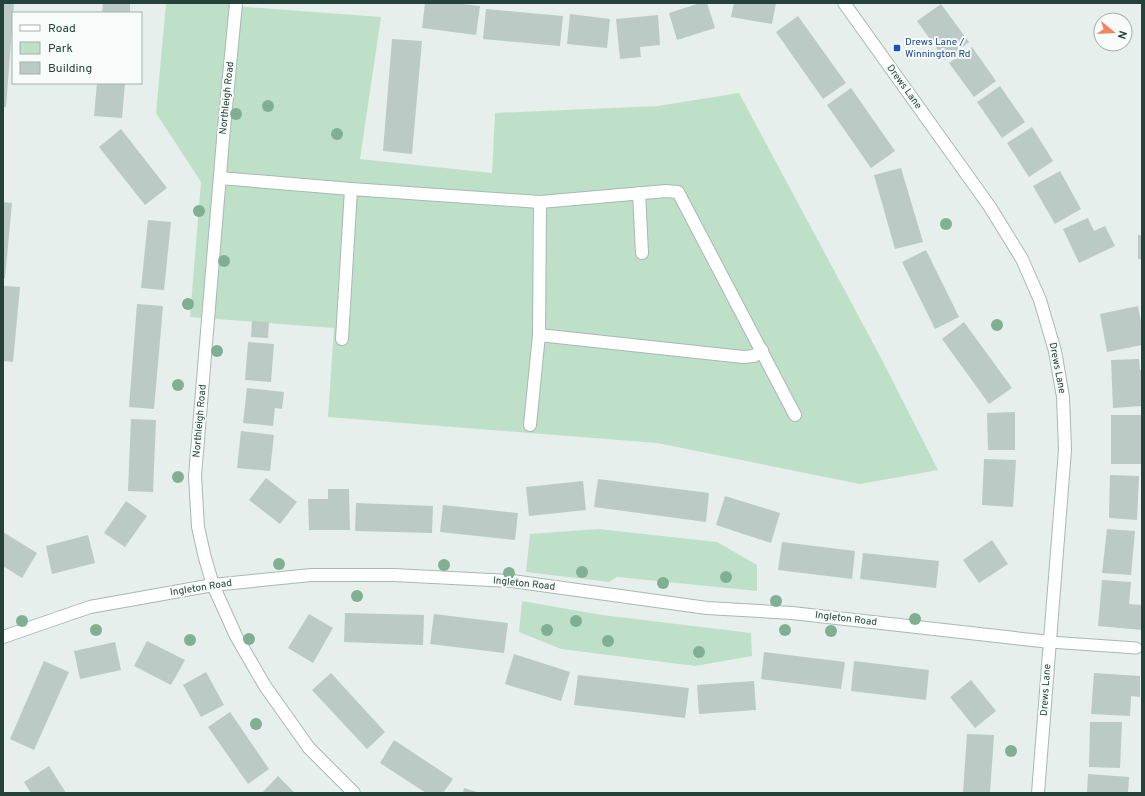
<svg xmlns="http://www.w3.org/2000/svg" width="1145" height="796" viewBox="0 0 1145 796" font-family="Overpass,sans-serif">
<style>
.green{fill:#bfe0c8}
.building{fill:#bbcac4}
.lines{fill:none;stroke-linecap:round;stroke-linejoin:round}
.service-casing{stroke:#a8b8b2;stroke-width:13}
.minor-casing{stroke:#a8b8b2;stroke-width:14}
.service{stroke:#fff;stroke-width:11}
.minor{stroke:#fff;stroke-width:12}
.tree{fill:#80af93}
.transit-dot{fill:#1a4fb4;stroke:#f7fbf9;stroke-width:1.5}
.labels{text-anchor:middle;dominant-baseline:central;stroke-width:4;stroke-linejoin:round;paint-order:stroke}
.transit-label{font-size:10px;fill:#164399;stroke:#f7fbf9;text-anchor:start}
.street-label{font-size:10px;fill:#24423a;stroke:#f7fbf9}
</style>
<rect width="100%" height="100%" fill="#e6efeb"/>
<!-- green -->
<g class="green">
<path d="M166,3H234V6L381,17L360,159L492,173L495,113L658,106L739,93L881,358L938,470L860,484L657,443L328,417L334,328L190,317L201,182L156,113Z"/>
<path d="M598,529L717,542L757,565V591L617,577L609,582L526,572L530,534Z"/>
<path d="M522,601L602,615L751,633L752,656L695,666L561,649L519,632Z"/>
</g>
<!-- building -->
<g class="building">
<path d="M3,3H14L6,107H3Z"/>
<path d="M103,3H130V13H102Z"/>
<path d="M425,3H454L480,6L476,35L422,28Z"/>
<path d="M700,3H707L715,28L677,40L669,13Z"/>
<path d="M734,3H776L772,24L731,17Z"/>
<path d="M941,4L969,42L945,60L917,21Z"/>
<path d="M486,9L563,16L560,46L483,39Z"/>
<path d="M570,14L610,19L607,48L567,44Z"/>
<path d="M658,15L660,45L640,47L641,57L620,59L616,19Z"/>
<path d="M798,16L846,83L823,99L776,32Z"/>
<path d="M392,39L422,41L412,154L383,151Z"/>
<path d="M972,47L996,81L974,97L949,63Z"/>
<path d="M97,83H125L122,118L94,116Z"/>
<path d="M1000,86L1025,122L1002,138L977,102Z"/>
<path d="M851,88L895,151L871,168L827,105Z"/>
<path d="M1032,127L1053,161L1029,177L1007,143Z"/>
<path d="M121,129L167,188L145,205L99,147Z"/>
<path d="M901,168L923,242L895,249L874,175Z"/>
<path d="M1060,171L1081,209L1055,224L1033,186Z"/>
<path d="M3,202L12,203L5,278H3Z"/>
<path d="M1088,218L1094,231L1105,226L1115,246L1079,263L1063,229Z"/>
<path d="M148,220L171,222L164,290L141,288Z"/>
<rect x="1138" y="235" width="4" height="24"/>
<path d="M926,250L959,317L935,329L902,262Z"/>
<path d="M3,286L20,287L13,362L3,361Z"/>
<path d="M137,304L163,306L154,409L129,407Z"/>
<path d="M1138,306L1142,327V345L1107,352L1100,314Z"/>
<path d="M252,321L269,322L268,338L251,337Z"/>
<path d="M964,322L1012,388L989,404L942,339Z"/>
<path d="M248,342L274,344L271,382L245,380Z"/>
<path d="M1139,359L1140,370H1142V406L1113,408L1111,360Z"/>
<path d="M247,388L284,392L282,409L275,408L273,426L243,423Z"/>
<path d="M1015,412V450H988L987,413Z"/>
<rect x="1111" y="415" width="31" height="49"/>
<path d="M131,419L156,420L153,492L128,491Z"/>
<path d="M241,431L274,435L270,471L237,468Z"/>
<path d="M984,459L1016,460L1013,507L982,505Z"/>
<path d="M1110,475L1139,476L1137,520L1109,518Z"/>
<path d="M266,478L297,502L280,524L249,500Z"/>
<path d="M598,479L709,493L706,522L594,507Z"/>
<path d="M583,481L586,510L529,516L526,487Z"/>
<path d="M328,489H349L350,530H309L308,499H328Z"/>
<path d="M725,496L780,513L771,543L716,525Z"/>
<path d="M126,501L147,516L125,547L104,533Z"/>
<path d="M356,503L433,506L432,533L355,531Z"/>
<path d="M443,505L518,513L515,540L440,532Z"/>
<path d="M1107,529L1135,531L1131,575L1102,573Z"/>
<path d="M3,532L37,553L22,578L3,566Z"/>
<path d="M88,535L95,563L52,574L46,546Z"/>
<path d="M992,540L1008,564L979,583L963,560Z"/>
<path d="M782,542L855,551L852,579L778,570Z"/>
<path d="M863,553L939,561L936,588L860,579Z"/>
<path d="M1102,580L1131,582L1129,604L1142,605V630L1098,626Z"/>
<path d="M345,613L424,615L423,645L344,642Z"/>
<path d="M309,614L333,628L313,663L288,648Z"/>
<path d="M434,614L508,623L504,653L430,644Z"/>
<path d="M147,641L185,660L171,685L134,666Z"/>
<path d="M115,642L121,670L80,679L74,651Z"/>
<path d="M764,652L845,662L841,689L761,679Z"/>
<path d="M514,654L570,672L561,701L505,684Z"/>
<path d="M44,661L69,672L34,750L10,739Z"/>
<path d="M854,661L929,670L926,700L851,691Z"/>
<path d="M206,672L224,705L201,717L183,685Z"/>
<path d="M331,673L385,732L367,749L312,690Z"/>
<path d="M1094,673L1140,676V697L1131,696L1130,716L1091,714Z"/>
<path d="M578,675L689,688L685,718L574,705Z"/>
<path d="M971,680L996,711L975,728L950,697Z"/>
<path d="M754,681L756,710L699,714L697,685Z"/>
<path d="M230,712L269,769L248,784L208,727Z"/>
<path d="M1090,722H1122L1120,768L1089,767Z"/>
<path d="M967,734L994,735L990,793H963Z"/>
<path d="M394,740L453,779L443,793H426L380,763Z"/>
<path d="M49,766L66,793H31L24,782Z"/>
<path d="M1088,774L1129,777L1128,793H1087Z"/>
<path d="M278,776L295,793H262Z"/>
<path d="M464,788L480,793H463Z"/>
</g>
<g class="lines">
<!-- service casing -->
<g class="service-casing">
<path id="service" d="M1050,642L1136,648"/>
</g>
<!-- minor casing -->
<g class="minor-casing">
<g id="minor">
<path d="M236,3L223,139L195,476L198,527L205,558L213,585L236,636L265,686L309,748L354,793"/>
<path d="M844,3L990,207L1022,259L1040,300L1055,351L1063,397L1065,450L1038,793"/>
<path d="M220,178L351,189L540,202L666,191L678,192L795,415"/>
<path d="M639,193L642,253"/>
<path d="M539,335L540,202"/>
<path d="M342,339L351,189"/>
<path d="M530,425L539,335L743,357L754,356L762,350"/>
<path d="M3,637L90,607L213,585L311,575H394L512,581L707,608L792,613L1050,642"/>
</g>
</g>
<!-- service -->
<use href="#service" class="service"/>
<!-- minor -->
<use href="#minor" class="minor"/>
</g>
<!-- trees -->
<g class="tree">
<circle cx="268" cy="106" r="6"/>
<circle cx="236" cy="114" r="6"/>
<circle cx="337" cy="134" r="6"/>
<circle cx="199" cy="211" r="6"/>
<circle cx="946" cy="224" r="6"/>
<circle cx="224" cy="261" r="6"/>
<circle cx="188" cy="304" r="6"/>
<circle cx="997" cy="325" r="6"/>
<circle cx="217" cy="351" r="6"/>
<circle cx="178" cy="385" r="6"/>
<circle cx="178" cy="477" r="6"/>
<circle cx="279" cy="564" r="6"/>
<circle cx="444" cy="565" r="6"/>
<circle cx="582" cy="572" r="6"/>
<circle cx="509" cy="573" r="6"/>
<circle cx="726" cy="577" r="6"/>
<circle cx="663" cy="583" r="6"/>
<circle cx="357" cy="596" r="6"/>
<circle cx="776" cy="601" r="6"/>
<circle cx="915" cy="619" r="6"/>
<circle cx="22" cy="621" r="6"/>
<circle cx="576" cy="621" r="6"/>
<circle cx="96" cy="630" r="6"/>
<circle cx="547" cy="630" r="6"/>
<circle cx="785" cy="630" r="6"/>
<circle cx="831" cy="631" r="6"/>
<circle cx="249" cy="639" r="6"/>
<circle cx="190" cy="640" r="6"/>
<circle cx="608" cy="641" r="6"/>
<circle cx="699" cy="652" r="6"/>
<circle cx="256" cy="724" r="6"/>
<circle cx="1011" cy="751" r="6"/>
</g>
<!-- markers -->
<rect class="transit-dot" x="893" y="44" width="8" height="8" rx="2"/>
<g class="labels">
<!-- transit labels -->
<g class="transit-label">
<text x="905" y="42">Drews Lane /<tspan x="905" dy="12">Winnington Rd</tspan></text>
</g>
<!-- street labels -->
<g class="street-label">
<text transform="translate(904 87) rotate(54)">Drews Lane</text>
<text transform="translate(227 98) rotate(-84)">Northleigh Road</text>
<text transform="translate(1057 368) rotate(79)">Drews Lane</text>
<text transform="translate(200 421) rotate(-85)">Northleigh Road</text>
<text transform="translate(524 584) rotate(6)">Ingleton Road</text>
<text transform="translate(201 588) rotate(-9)">Ingleton Road</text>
<text transform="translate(846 619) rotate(7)">Ingleton Road</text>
<text transform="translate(1046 690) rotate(-86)">Drews Lane</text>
</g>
</g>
<!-- border -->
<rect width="1145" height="796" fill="none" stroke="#24423a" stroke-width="8"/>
<!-- legend -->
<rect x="12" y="12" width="130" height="72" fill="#f7fbf9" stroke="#a3b1ad"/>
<rect x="20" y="25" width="20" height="6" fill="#ffffff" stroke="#a3b1ad"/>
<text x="48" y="32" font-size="12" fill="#24423a">Road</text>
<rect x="20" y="42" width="20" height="12" fill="#bfe0c8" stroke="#a3b1ad"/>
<text x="48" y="52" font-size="12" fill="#24423a">Park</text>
<rect x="20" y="62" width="20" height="12" fill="#bbcac4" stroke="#a3b1ad"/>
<text x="48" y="72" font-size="12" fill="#24423a">Building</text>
<!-- north arrow -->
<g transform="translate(1113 32) rotate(108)"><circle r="19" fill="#f7fbf9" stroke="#a3b1ad"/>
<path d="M0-3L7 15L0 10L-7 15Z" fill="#f4845f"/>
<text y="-6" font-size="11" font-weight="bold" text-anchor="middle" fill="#24423a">N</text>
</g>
</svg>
